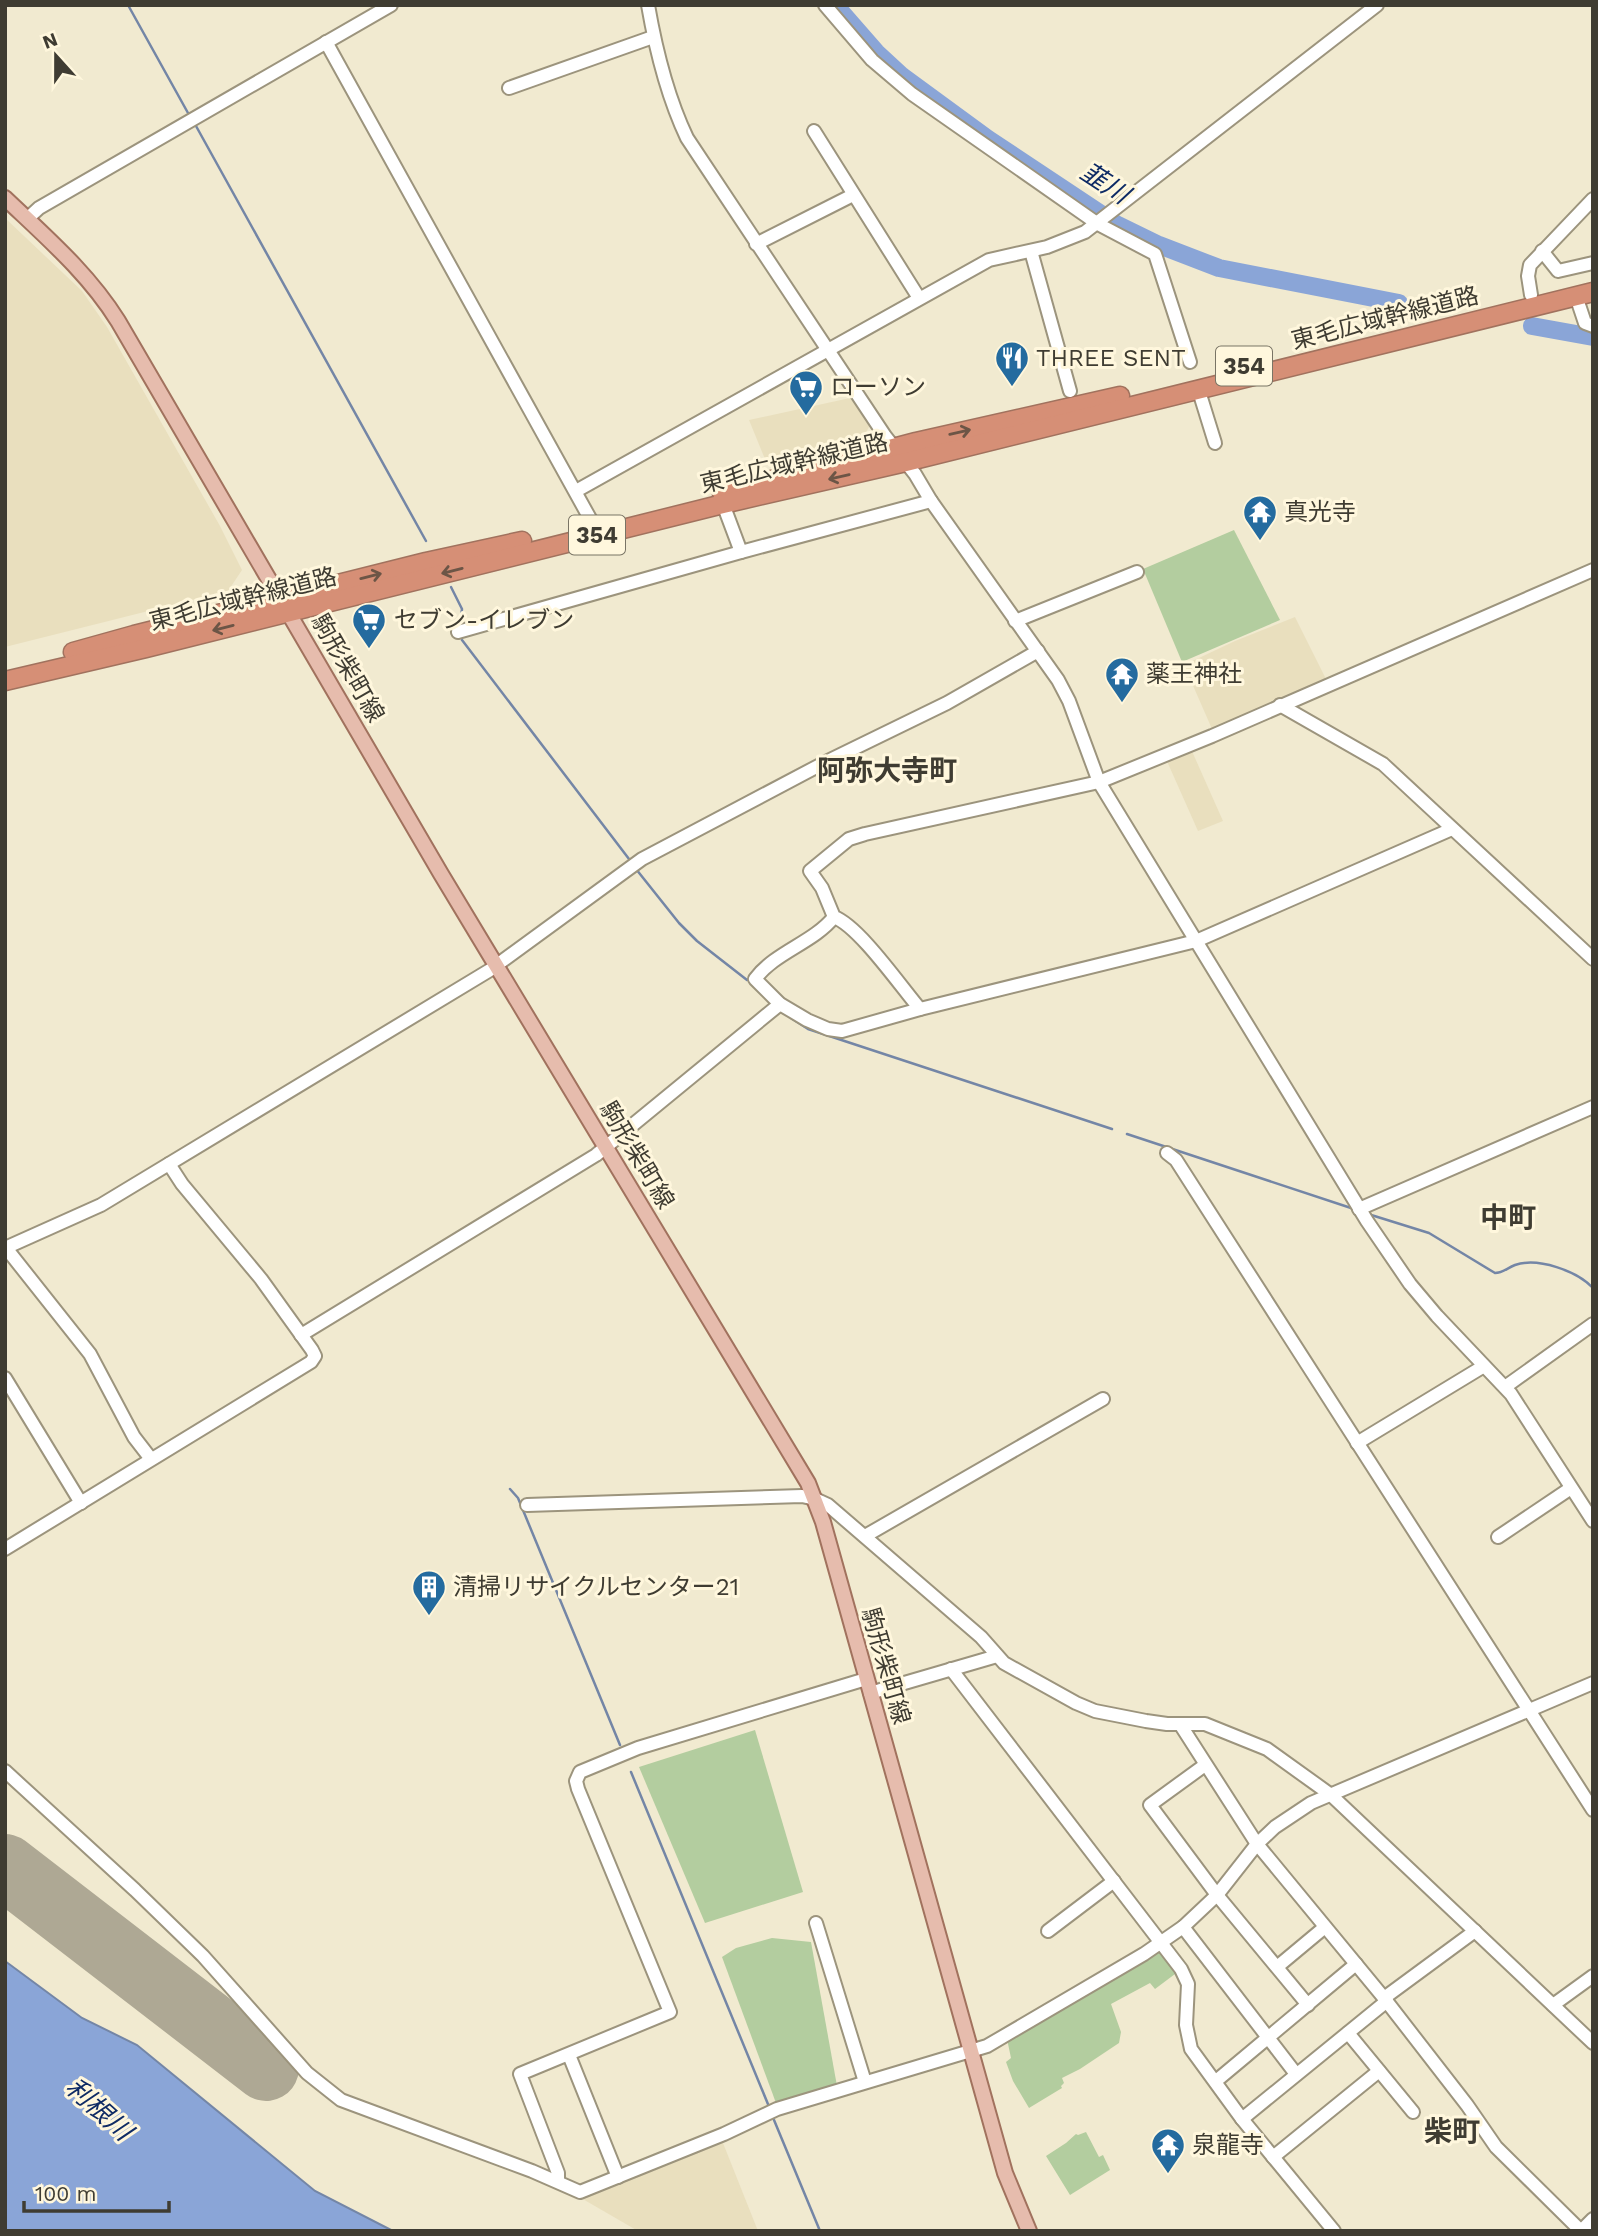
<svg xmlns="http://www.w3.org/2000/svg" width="1598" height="2236" viewBox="0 0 1598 2236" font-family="'Work Sans','Noto Sans JP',sans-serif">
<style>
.built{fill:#e9dfbe}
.green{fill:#b3cd9f}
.water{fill:#8aa5d7;stroke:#7486a6;stroke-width:2}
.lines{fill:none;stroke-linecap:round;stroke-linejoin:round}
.stream{stroke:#7486a6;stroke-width:2.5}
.river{stroke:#8aa5d7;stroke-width:18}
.runway{stroke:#aea894;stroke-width:66}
.minor-casing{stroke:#9c947d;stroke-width:16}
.major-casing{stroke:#a1725e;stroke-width:18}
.highway-casing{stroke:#a1725e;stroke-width:21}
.minor{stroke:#fff;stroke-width:12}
.major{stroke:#e6bcad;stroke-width:14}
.highway{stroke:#d68f76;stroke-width:18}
.oneway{stroke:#6c5546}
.labels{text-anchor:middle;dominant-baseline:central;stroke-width:6;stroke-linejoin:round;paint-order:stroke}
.shield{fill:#fff7dd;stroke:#797465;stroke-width:2}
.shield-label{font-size:23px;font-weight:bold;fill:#3f3c32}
.street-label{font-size:24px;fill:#3f3c32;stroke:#fff7dd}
.poi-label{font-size:24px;fill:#3f3c32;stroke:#fff7dd;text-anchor:start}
.water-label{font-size:26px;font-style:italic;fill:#0f2b65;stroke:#fff7dd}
.quarter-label{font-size:28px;font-weight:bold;fill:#3f3c32;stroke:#fff7dd}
</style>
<rect width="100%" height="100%" fill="#f1ead0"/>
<!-- built -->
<g class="built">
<path d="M5,218L82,291L107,327L220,526L242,570L228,591L5,647Z"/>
<path d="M850,398L870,425L861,442L767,464L749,420Z"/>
<path d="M1295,617L1327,681L1212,729L1184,665L1235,641Z"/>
<path d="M1191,749L1223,821L1198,831L1166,759Z"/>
<path d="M720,2141L723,2143L758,2231H638L581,2198Z"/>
</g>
<!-- green -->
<g class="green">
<path d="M1234,530L1280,620L1182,662L1143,569Z"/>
<path d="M755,1730L803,1892L705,1923L639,1767Z"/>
<path d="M772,1938L811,1942L837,2086L780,2105L776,2103L722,1957L736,1948Z"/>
<path d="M1160,1949L1179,1971L1155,1989L1150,1983L1111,2004L1121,2032L1119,2043L1080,2069L1062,2078L1064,2083L1061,2086L1062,2088L1029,2108L1013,2081L1006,2062L1011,2058L1007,2039Z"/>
<path d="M1086,2132L1099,2157L1103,2155L1110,2170L1070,2195L1046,2156L1066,2143L1076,2134L1078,2135Z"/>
</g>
<!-- water -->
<path class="water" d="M5,1961L82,2018L137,2045L315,2191L393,2231H5Z"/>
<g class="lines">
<!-- stream -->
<g class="stream">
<path d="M128,5L188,113"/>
<path d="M196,126L426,541"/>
<path d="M451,587L462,609L460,624"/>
<path d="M462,640L629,859"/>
<path d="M636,869L679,923L697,941L747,980"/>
<path d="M791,1018L808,1029L1112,1129"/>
<path d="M1127,1134L1351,1208"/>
<path d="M1368,1214L1429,1233L1495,1273C1503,1273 1507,1268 1515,1265C1538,1257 1577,1271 1593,1288"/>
<path d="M510,1489L518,1498L620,1745"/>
<path d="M631,1772L770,2109"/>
<path d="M774,2120L820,2231"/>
</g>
<!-- river -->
<g class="river">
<path d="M835,5L876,52L902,76L988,139L1116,224L1159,245L1219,268L1399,303"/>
<path d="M1532,326L1593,337"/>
</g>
<!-- runway -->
<path class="runway" d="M5,1867L266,2068"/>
<!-- minor casing -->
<g class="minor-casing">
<g id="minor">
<path d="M648,5C656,51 667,96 687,138L885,436L915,474L931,501L1058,680L1069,701L1099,782L1367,1221L1410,1284L1437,1316L1511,1394L1593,1521"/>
<path d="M825,5L872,60L912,94L1098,224L1155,254L1190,362"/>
<path d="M326,42L593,524"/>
<path d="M509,88L653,37"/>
<path d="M814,131L919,298"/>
<path d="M27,219L39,208L391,5"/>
<path d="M756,244L853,195"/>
<path d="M1031,251L1070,391"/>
<path d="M1542,251L1558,271L1593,263"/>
<path d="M1531,295L1528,276L1530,265L1593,199"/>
<path d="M1576,296L1585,323L1593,326"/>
<path d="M1198,388L1215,443"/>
<path d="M576,491L989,260L1047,247L1085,232L1377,5"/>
<path d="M723,504L741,552"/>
<path d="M1015,621L1137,572"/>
<path d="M458,632L741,552L931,501"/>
<path d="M1280,705L1383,764L1593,959"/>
<path d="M834,917C813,943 775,952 755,979L780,1004L807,1020L828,1029L842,1031L920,1009L1196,941L1452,829"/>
<path d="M920,1009C901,987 859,926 834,917L822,888L810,871L849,839L865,834L1099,782L1212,736L1593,570"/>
<path d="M1167,1153L1176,1160L1593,1810"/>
<path d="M1359,1209L1593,1107"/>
<path d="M5,1248L101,1205L490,970L642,859L822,764L947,703L1038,651"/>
<path d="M6,1248L90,1354L134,1437L151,1459"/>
<path d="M301,1335L596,1155L780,1004"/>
<path d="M5,1378L81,1503"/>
<path d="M1505,1387L1593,1324"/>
<path d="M1357,1443L1484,1366"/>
<path d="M527,1505L802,1496L815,1499L828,1505L981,1637L1004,1663L1076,1703L1095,1711L1146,1721L1167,1724H1205L1267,1749L1331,1795L1593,2043"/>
<path d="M865,1536L1103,1399"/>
<path d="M1498,1537L1571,1488"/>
<path d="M5,1549L311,1362L315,1356L312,1350L261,1279L182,1184L169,1164"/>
<path d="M951,1669L1181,1969L1188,1984L1186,2025L1191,2049L1242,2119L1334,2231"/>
<path d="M870,1693L997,1656"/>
<path d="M1180,1724L1257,1844L1384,1998L1467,2105L1496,2147L1581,2231L1593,2219"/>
<path d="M1205,1765L1150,1805L1217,1895L1308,2005"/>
<path d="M5,1771L135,1890L203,1956L307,2073L341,2100L532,2171L580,2192L724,2134L777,2109L987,2046L1144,1954L1183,1927L1217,1895L1257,1844L1275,1827L1311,1803L1593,1683"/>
<path d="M816,1923L865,2082"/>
<path d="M1183,1927L1296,2074"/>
<path d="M1048,1931L1114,1881"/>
<path d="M1277,1967L1325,1927"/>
<path d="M1384,1998L1475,1931"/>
<path d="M1553,2005L1593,1976"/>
<path d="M1348,2033L1413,2112"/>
<path d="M569,2055L618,2177"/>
<path d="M1216,2081L1356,1964"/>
<path d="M1242,2119L1387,2001"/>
<path d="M1273,2157L1379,2071"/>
<path d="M558,2181V2173L520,2074L670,2012L578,1789L576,1781L580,1772L638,1748L866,1679"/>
</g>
</g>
<!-- major casing -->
<g class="major-casing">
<path id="major" d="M5,198C46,237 88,273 118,321L441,874L808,1483L823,1522L1005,2173L1029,2231"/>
</g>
<!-- highway casing -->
<g class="highway-casing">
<g id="highway">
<path d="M722,493L916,442L1120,396"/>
<path d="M73,652L134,635L426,562L522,541"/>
<path d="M5,681L146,648L723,504L906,462L1593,292"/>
</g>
</g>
<!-- minor -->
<use href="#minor" class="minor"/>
<!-- major -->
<use href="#major" class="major"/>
<!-- highway -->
<use href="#highway" class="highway"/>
</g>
<!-- one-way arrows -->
<defs><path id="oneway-shaft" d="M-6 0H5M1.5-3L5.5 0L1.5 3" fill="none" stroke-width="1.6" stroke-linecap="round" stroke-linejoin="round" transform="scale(1.75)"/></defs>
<g class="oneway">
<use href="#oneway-shaft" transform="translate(960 432) rotate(-13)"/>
<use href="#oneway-shaft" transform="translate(839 477) rotate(167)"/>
<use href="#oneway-shaft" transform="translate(452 571) rotate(166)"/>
<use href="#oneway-shaft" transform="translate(371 576) rotate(-14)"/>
<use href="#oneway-shaft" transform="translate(223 628) rotate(166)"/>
</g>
<!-- icons -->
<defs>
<g id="restaurant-pin" transform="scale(1.75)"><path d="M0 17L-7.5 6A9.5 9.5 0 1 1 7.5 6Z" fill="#246b9f" stroke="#fff7dd"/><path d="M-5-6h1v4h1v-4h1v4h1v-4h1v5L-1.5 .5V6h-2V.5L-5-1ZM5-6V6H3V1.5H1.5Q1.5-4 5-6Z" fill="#fff"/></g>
<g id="supermarket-pin" transform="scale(1.75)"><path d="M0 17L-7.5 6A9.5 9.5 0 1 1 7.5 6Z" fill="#246b9f" stroke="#fff7dd"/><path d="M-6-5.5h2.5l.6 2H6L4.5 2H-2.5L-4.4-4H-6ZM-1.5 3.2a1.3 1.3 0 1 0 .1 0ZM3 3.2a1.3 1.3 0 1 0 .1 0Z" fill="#fff"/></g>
<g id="temple-pin" transform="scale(1.75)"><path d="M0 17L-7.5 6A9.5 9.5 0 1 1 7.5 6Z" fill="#246b9f" stroke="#fff7dd"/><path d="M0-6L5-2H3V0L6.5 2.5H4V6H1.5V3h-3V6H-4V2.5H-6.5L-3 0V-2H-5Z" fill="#fff"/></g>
<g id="building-pin" transform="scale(1.75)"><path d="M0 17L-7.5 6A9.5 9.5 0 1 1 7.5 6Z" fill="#246b9f" stroke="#fff7dd"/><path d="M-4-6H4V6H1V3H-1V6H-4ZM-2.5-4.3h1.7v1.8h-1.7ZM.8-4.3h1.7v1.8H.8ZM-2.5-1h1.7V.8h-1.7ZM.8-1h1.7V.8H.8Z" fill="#fff"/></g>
</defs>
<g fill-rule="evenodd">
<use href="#restaurant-pin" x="1012" y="358"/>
<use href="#supermarket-pin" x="806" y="387"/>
<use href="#temple-pin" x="1260" y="512"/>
<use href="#supermarket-pin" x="369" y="620"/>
<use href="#temple-pin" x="1122" y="674"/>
<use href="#building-pin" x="429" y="1587"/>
<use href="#temple-pin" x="1168" y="2145"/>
</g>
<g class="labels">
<!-- shield labels -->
<g class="shield">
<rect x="1216" y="346.5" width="56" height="39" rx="5"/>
<rect x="569" y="515.5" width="56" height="39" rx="5"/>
</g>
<g class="shield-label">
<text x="1244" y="366">354</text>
<text x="597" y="535">354</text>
</g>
<!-- street labels -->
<g class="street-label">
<text transform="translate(1385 318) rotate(-14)">東毛広域幹線道路</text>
<text transform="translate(794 463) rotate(-13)">東毛広域幹線道路</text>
<text transform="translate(243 599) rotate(-14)">東毛広域幹線道路</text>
<text transform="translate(348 668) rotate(60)">駒形柴町線</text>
<text transform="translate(637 1155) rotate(59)">駒形柴町線</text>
<text transform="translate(886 1666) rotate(74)">駒形柴町線</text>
</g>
<!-- poi labels -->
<g class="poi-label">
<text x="1036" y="358">THREE SENT</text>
<text x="830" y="387">ローソン</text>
<text x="1284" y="512">真光寺</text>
<text x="394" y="620">セブン-イレブン</text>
<text x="1146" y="674">薬王神社</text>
<text x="453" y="1587">清掃リサイクルセンター21</text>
<text x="1192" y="2145">泉龍寺</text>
</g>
<!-- water labels -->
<g class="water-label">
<text transform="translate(1105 183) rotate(33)">韮川</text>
<text transform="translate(99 2109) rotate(42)">利根川</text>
</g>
<!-- quarter labels -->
<g class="quarter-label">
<text x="887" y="770">阿弥大寺町</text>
<text x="1508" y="1217">中町</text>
<text x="1452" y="2131">柴町</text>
</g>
</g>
<!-- border -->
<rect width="1598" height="2236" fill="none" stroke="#3f3c32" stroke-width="14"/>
<!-- north arrow -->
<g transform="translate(56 56) rotate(339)" stroke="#fff7dd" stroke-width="5" paint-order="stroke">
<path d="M0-5L12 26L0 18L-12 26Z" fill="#3f3c32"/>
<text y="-10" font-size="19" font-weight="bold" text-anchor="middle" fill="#3f3c32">N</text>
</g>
<!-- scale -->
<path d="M24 2201v10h145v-10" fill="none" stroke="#3f3c32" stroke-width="3.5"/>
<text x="35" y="2201" font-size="21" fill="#3f3c32" stroke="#fff7dd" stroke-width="5" paint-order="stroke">100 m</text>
</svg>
